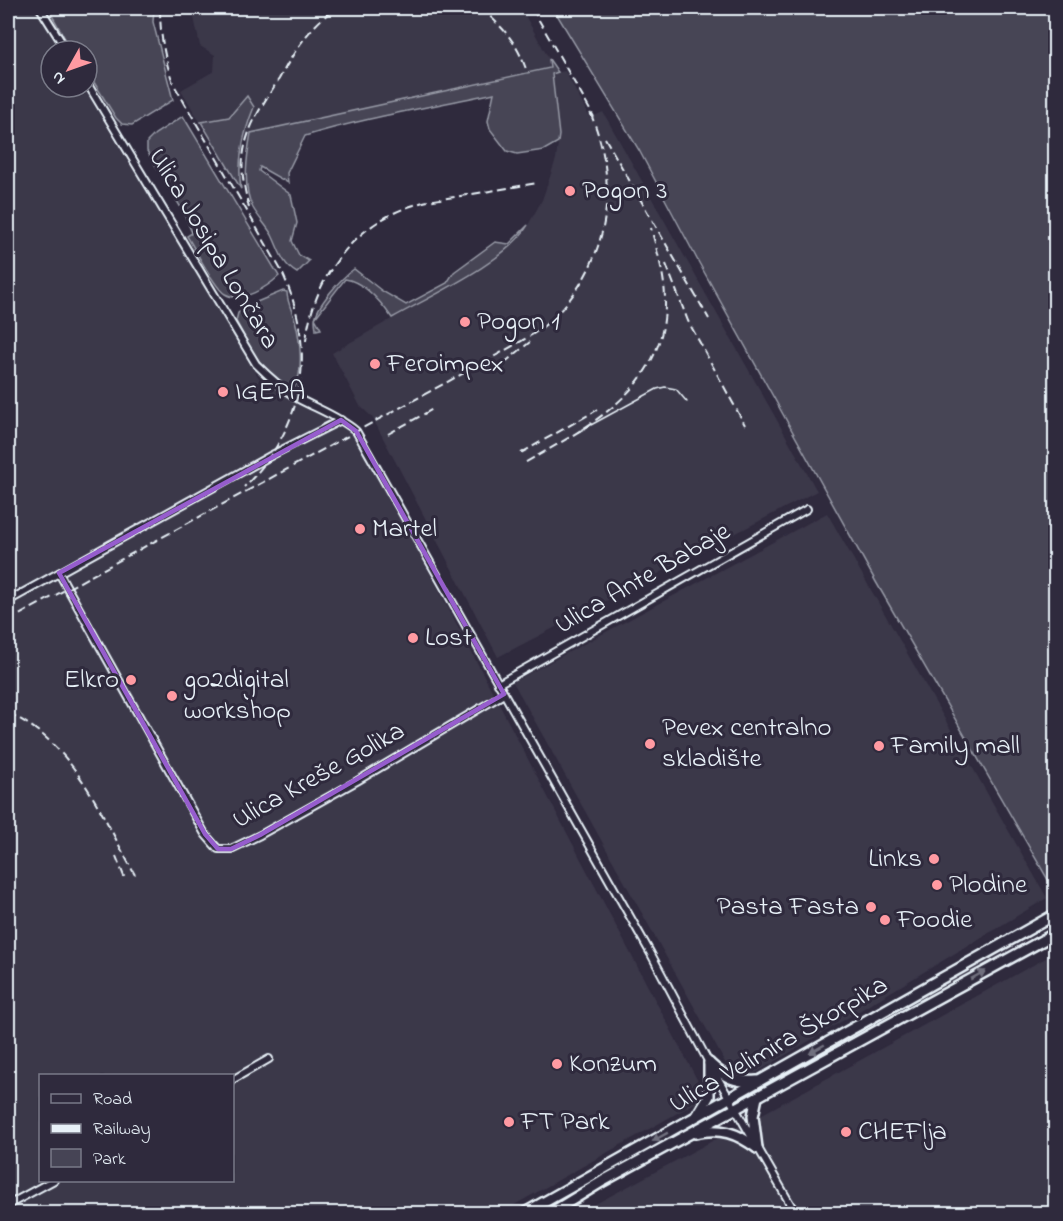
<svg xmlns="http://www.w3.org/2000/svg" width="1063" height="1221" viewBox="0 0 1063 1221" font-family="'Indie Flower',sans-serif">
<style>
.built{fill:#3b3749;fill-rule:evenodd}
.green{fill:#464455;stroke:#979aa6;stroke-width:1.5}
.lines{fill:none;stroke-linecap:round;stroke-linejoin:round}
.minor-casing{stroke:#e8f1f8;stroke-width:10}
.secondary-casing{stroke:#e8f1f8;stroke-width:14}
.minor{stroke:#2f2a3d;stroke-width:6}
.secondary{stroke:#2f2a3d;stroke-width:9}
.tram{stroke:#e8f1f8;stroke-width:1.5}
.rail{stroke:#e8f1f8;stroke-width:2;stroke-dasharray:9 4.5;stroke-linecap:butt}
.oneway{fill:#70707e}
.marked{fill:none;stroke:#965dcd;stroke-width:4.5;stroke-linejoin:round}
.poi-dot{fill:#ff9aa2;stroke:#2f2a3d;stroke-width:2}
.labels{text-anchor:middle;dominant-baseline:central;stroke-width:6;stroke-linejoin:round;paint-order:stroke}
.poi-label{font-size:27px;fill:#e8f1f8;stroke:#2f2a3d;text-anchor:start}
.street-label{font-size:27px;fill:#e8f1f8;stroke:#2f2a3d}
</style>
<rect width="100%" height="100%" fill="#2f2a3d"/>
<filter id="ink" filterUnits="userSpaceOnUse"><feTurbulence type="fractalNoise" baseFrequency=".0167" numOctaves="2"/><feDisplacementMap in="SourceGraphic" scale="12" xChannelSelector="R" yChannelSelector="G"/><feConvolveMatrix kernelMatrix="1 2 1 2 8 2 1 2 1" color-interpolation-filters="sRGB"/></filter>
<g filter="url(#ink)">
<!-- built -->
<g class="built">
<path d="M8,8H35L62,51H51V87H83L259,378L294,401L357,435L701,1087L697,1102L500,1213H8ZM40,1076H232V1180H40Z"/>
<path d="M192,8H521L549,59L551,68L242,135L236,116L200,122L181,90L214,71L215,55L200,46Z"/>
<path d="M565,71L590,118L603,112L817,491L498,657L372,417L360,406L332,353L463,278L523,234L542,200L556,159L559,135L552,73Z"/>
<path d="M827,513L1047,898L756,1073L738,1074L726,1064L513,682Z"/>
<path d="M1055,953V1213L577,1214L777,1106Z"/>
</g>
<!-- green -->
<g class="green">
<path d="M48,8H154L153,22L173,100L132,125L122,124L116,118L87,71V51H72Z"/>
<path d="M553,8H1055V892L876,582L698,261L639,150Z"/>
<path d="M549,59L558,72L552,74L559,135L558,142L544,150L517,154L507,151L490,129L488,121L494,93C431,107 367,117 305,136L287,173L288,183L260,167L259,171L291,195L297,223L292,241L299,255L309,261L297,273C282,265 279,249 272,235C266,225 258,217 253,208C242,187 247,155 251,133L550,68Z"/>
<path d="M247,96L254,107C243,134 237,160 241,189L201,122L229,117Z"/>
<path d="M183,116L279,276C267,287 242,304 225,294C215,289 194,247 187,236L192,233L183,211L147,151V142L155,134Z"/>
<path d="M528,225C508,261 429,297 392,318C381,302 365,282 345,279L315,318L321,329L316,330C316,327 315,324 315,320C316,306 342,277 354,269L382,291L406,305L447,283L454,272L495,242L509,244Z"/>
<path d="M283,291L287,292C287,302 292,311 295,320C300,339 304,369 295,387C264,379 250,348 236,321L238,313L252,304Z"/>
</g>
<g class="lines">
<!-- minor casing -->
<g class="minor-casing">
<g id="minor">
<path d="M40,8L67,51"/>
<path d="M87,83L256,364C269,377 281,388 297,398C317,409 338,416 356,431L651,954L709,1063L796,1214"/>
<path d="M59,573L205,834L218,849H231L260,835L357,781L504,694"/>
<path d="M8,601L272,455L341,420"/>
<path d="M498,684L807,509"/>
<path d="M232,1080L269,1059"/>
<path d="M8,1205L54,1180"/>
</g>
</g>
<!-- secondary casing -->
<g class="secondary-casing">
<g id="secondary">
<path d="M709,1063C724,1077 736,1083 757,1081"/>
<path d="M757,1097L753,1116L757,1148"/>
<path d="M698,1114L709,1096V1063"/>
<path d="M695,1133C720,1127 737,1133 757,1148"/>
<path d="M523,1214L1056,914"/>
<path d="M549,1214L603,1181L1056,933"/>
</g>
</g>
<!-- minor -->
<use href="#minor" class="minor"/>
<!-- secondary -->
<use href="#secondary" class="secondary"/>
<!-- tram -->
<path class="tram" d="M578,432L657,389L665,387L676,389L687,402"/>
<!-- rail -->
<g class="rail">
<path d="M160,8C160,34 164,57 173,83L281,270C318,348 306,426 244,487"/>
<path d="M480,8C503,27 516,41 526,69"/>
<path d="M532,8L594,117"/>
<path d="M605,138L709,319"/>
<path d="M249,208C245,191 241,175 243,158C246,127 263,104 279,79C294,52 310,25 336,8"/>
<path d="M666,264L688,321L745,425"/>
<path d="M306,341C313,278 354,224 414,205C427,200 442,199 455,197C483,192 510,188 537,183"/>
<path d="M493,372L530,342"/>
<path d="M388,434L433,409"/>
<path d="M521,453L597,410"/>
<path d="M526,462C591,426 667,386 665,300C665,276 657,251 651,228"/>
<path d="M8,621L495,356C514,345 537,334 553,318C610,262 621,182 589,110"/>
<path d="M8,713C74,743 101,814 135,875"/>
<path d="M116,856L125,879"/>
</g>
</g>
<!-- one-way arrows -->
<defs><path id="oneway-solid" d="M-6-.8H1V-3.2L6.5 0L1 3.2V.8H-6Z" transform="scale(1.5)"/></defs>
<g class="oneway">
<use href="#oneway-solid" transform="translate(978 975) rotate(-29)"/>
<use href="#oneway-solid" transform="translate(817 1049) rotate(150)"/>
<use href="#oneway-solid" transform="translate(660 1137) rotate(151)"/>
</g>
</g>
<!-- marked area -->
<path class="marked" d="M341,420L356,431L504,694L260,835L231,849H218L205,834L59,573Z"/>
<!-- markers -->
<g class="poi-dot">
<circle cx="570" cy="191" r="6"/>
<circle cx="465" cy="322" r="6"/>
<circle cx="375" cy="364" r="6"/>
<circle cx="223" cy="392" r="6"/>
<circle cx="360" cy="529" r="6"/>
<circle cx="413" cy="638" r="6"/>
<circle cx="131" cy="680" r="6"/>
<circle cx="172" cy="696" r="6"/>
<circle cx="650" cy="744" r="6"/>
<circle cx="879" cy="746" r="6"/>
<circle cx="934" cy="859" r="6"/>
<circle cx="937" cy="885" r="6"/>
<circle cx="871" cy="907" r="6"/>
<circle cx="885" cy="920" r="6"/>
<circle cx="557" cy="1064" r="6"/>
<circle cx="509" cy="1122" r="6"/>
<circle cx="846" cy="1132" r="6"/>
</g>
<g class="labels">
<!-- poi labels -->
<g class="poi-label">
<text x="582" y="191">Pogon 3</text>
<text x="477" y="322">Pogon 1</text>
<text x="387" y="364">Feroimpex</text>
<text x="235" y="392">IGEPA</text>
<text x="372" y="529">Martel</text>
<text x="425" y="638">Lost</text>
<text x="119" y="680" text-anchor="end">Elkro</text>
<text x="184" y="680">go2digital<tspan x="184" dy="31">workshop</tspan></text>
<text x="662" y="728">Pevex centralno<tspan x="662" dy="31">skladište</tspan></text>
<text x="891" y="746">Family mall</text>
<text x="922" y="859" text-anchor="end">Links</text>
<text x="949" y="885">Plodine</text>
<text x="859" y="907" text-anchor="end">Pasta Fasta</text>
<text x="897" y="920">Foodie</text>
<text x="569" y="1064">Konzum</text>
<text x="521" y="1122">FT Park</text>
<text x="858" y="1132">CHEFlja</text>
</g>
<!-- street labels -->
<g class="street-label">
<text transform="translate(213 249) rotate(59)">Ulica Josipa Lončara</text>
<text transform="translate(643 579) rotate(-30)">Ulica Ante Babaje</text>
<text transform="translate(319 776) rotate(-29)">Ulica Kreše Golika</text>
<text transform="translate(779 1045) rotate(-30)">Ulica Velimira Škorpika</text>
</g>
</g>
<!-- margin -->
<rect width="1063" height="1221" fill="none" stroke="#2f2a3d" stroke-width="30"/>
<rect x="15" y="15" width="1033" height="1191" fill="none" stroke="#e8f1f8" stroke-width="2" filter="url(#ink)"/>
<!-- legend -->
<rect x="39" y="1074" width="195" height="108" fill="#2f2a3d" stroke="#797a88" stroke-width="1.5"/>
<rect x="51" y="1094" width="30" height="9" fill="#2f2a3d" stroke="#797a88" stroke-width="1.5"/>
<text x="93" y="1104" font-size="18" fill="#e8f1f8">Road</text>
<rect x="51" y="1124" width="30" height="9" fill="#e8f1f8" stroke="#797a88" stroke-width="1.5"/>
<text x="93" y="1134" font-size="18" fill="#e8f1f8">Railway</text>
<rect x="51" y="1149" width="30" height="18" fill="#464455" stroke="#797a88" stroke-width="1.5"/>
<text x="93" y="1164" font-size="18" fill="#e8f1f8">Park</text>
<!-- north arrow -->
<g transform="translate(69 69) rotate(230)"><circle r="28" fill="#2f2a3d" stroke="#797a88" stroke-width="1.5"/>
<path d="M0-4.5L10 22L0 15L-10 22Z" fill="#ff9aa2"/>
<text y="-9" font-size="16" font-weight="bold" text-anchor="middle" fill="#e8f1f8">N</text>
</g>
</svg>
